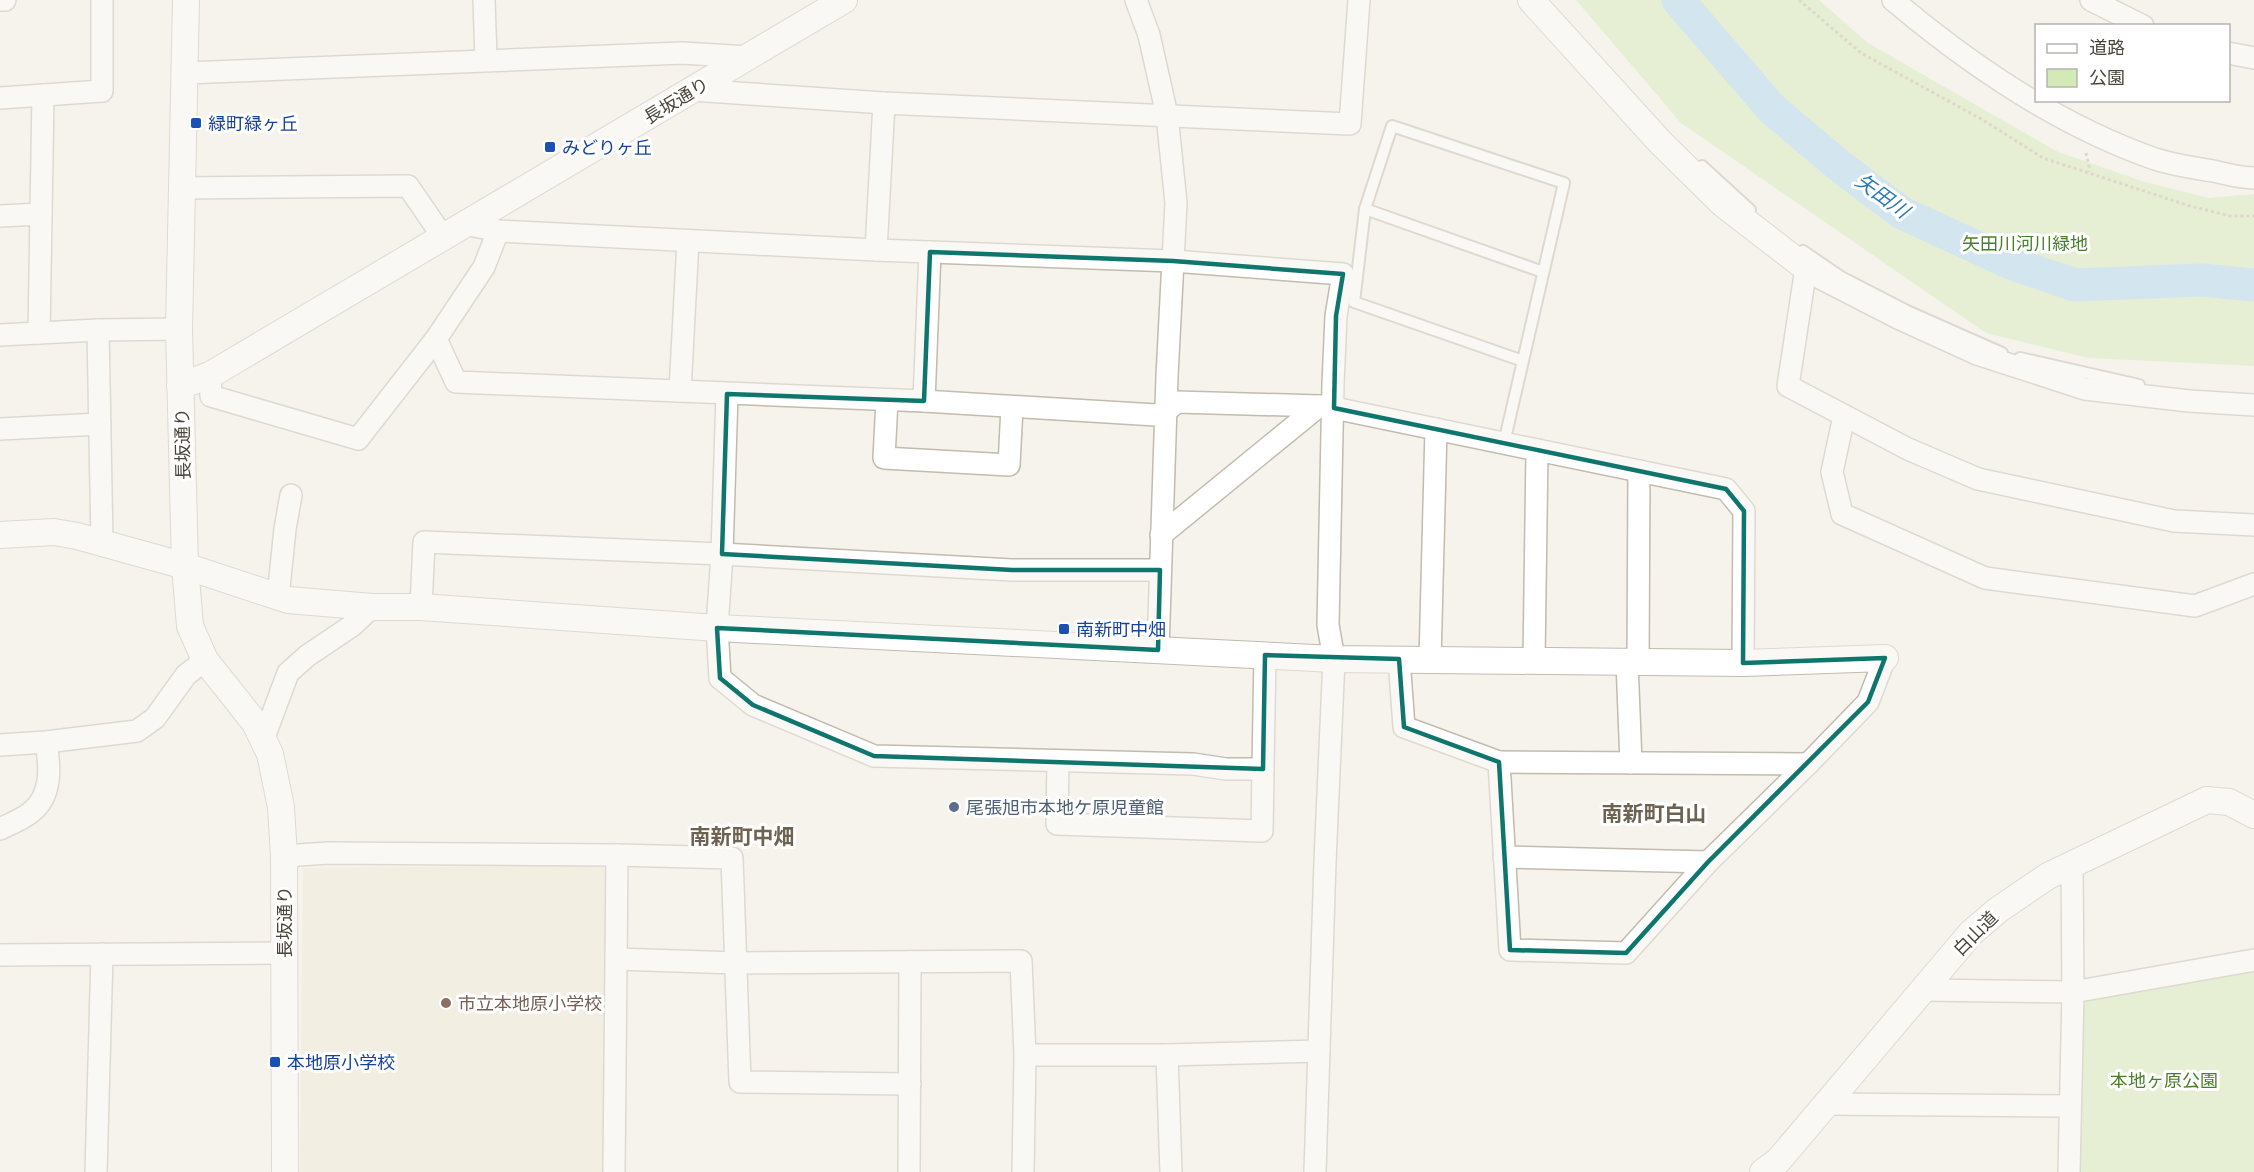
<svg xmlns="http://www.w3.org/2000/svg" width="2254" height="1172" viewBox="0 0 2254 1172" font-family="'Golos Text','Noto Sans JP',sans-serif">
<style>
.education{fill:#efe8d6}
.park{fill:#d2eab5}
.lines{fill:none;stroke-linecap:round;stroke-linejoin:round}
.river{stroke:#a9d4f2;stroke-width:33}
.service-casing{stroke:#c2bbae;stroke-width:14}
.minor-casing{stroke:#c2bbae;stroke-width:24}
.tertiary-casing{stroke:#c2bbae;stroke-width:28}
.path{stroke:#c4b79f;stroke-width:3;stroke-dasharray:3 3;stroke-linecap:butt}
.service{stroke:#fff;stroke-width:10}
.minor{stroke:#fff;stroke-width:21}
.tertiary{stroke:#fff;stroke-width:26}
.marked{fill:none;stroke:#0f766e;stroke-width:4.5;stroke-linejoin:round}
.transit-dot{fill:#1a4fb4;stroke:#fff;stroke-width:2}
.service-dot{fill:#5c6f8a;stroke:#fff;stroke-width:2}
.education-dot{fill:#8d6e63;stroke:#fff;stroke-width:2}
.labels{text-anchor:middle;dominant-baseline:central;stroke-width:6;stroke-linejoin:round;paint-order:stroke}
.street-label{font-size:18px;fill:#4b4439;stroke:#fff}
.transit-label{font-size:18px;fill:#164399;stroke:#fff;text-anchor:start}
.park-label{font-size:18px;fill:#4a7f2a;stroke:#fff}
.service-label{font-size:18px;fill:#4e5e75;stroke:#fff;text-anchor:start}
.education-label{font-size:18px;fill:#785e54;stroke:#fff;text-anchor:start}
.water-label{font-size:20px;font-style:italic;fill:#2e7ab2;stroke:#fff}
.quarter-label{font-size:21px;font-weight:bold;fill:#6e6250;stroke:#fff}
</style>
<rect width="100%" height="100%" fill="#f6f3ec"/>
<!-- education -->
<path class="education" d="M600,865L608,872L606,1172H300L303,868Z"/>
<!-- park -->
<g class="park">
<path d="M1576,0H1819L1868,43L2058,152L2145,182L2209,198L2254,194V366L2089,358L1986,333L1681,123Z"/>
<path d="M2254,960V1172H2072L2073,992Z"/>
</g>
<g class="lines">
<!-- river -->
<path class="river" d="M1678,0L1772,109L1841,167L1902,213L2013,264L2075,285L2202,280L2254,285"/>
<!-- service casing -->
<g class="service-casing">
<g id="service">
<path d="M1702,166L1750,210"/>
<path d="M1365,209L1543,272"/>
<path d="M1803,251L1841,277L1907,311L2002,353"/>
<path d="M2020,358L2139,385"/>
<path d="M1504,443C1524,356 1544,270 1564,183L1392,126L1365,209L1354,302L1523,361"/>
</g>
</g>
<!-- minor casing -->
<g class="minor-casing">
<g id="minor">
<path d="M0,0H5"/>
<path d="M484,0L486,60"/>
<path d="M1136,0L1149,35L1167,115L1176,203L1167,376L1158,650"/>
<path d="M1893,0C1970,65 2060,126 2155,159C2174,165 2194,168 2213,171C2227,174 2240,178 2254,178"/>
<path d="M2091,0L2143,26"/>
<path d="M2228,53L2254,58"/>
<path d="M185,73L682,53L748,57"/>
<path d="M692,90L884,103L1350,124L1359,0"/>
<path d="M0,98L102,91V0"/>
<path d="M182,188L408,186L443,237"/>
<path d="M0,216L41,214"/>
<path d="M466,224L498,231L876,250L1173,261L1343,274L1336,316L1333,384L1328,625L1334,659L1325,862L1315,1172"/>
<path d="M498,231L484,267L436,339L456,382L924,401L1156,415L1166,411L1177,402L1319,406L1334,408L1726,489L1744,511L1743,663"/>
<path d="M876,250L884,103"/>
<path d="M98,330L102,542"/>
<path d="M39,333L43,95"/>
<path d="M0,335L98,330L179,329"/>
<path d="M210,375L211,396L358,439L436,339"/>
<path d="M680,391L688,241"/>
<path d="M727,394L722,554L717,628L720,678L753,705L874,756L1193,764L1226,769H1263L1265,655"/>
<path d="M887,400L884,458L1009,465L1012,407"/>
<path d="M924,401L930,252"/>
<path d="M2254,405L2189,401L2085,389L1977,354L1898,318L1822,279L1806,268L1788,386L1908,449L1978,479L2174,521L2254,525"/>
<path d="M1844,416L1832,472L1842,514L1985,578L2195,606L2254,584"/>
<path d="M0,429L100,424"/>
<path d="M1161,535L1319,406"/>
<path d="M278,597L285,529L291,495"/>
<path d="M421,607L424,542L722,554L1012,570H1160"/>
<path d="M1399,659L1404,727L1499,762L1510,950L1626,953L1708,862L1808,764L1868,702L1885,658"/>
<path d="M1430,660L1436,429"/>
<path d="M1534,661L1537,450"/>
<path d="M1627,662L1631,763"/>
<path d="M1638,662L1639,471"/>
<path d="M263,740L288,673L307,656L353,625L372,607"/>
<path d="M0,745L46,742L137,731L155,718L186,675L205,660"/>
<path d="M1058,761L1057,824L1262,831L1263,769"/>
<path d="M1499,762L1808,764"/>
<path d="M0,829C10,824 21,820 30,813C53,796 50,766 46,742"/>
<path d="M617,855L732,858L740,1082L910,1084"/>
<path d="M284,856L328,853L617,855L614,1172"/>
<path d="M1504,857L1708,862"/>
<path d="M0,955L284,953"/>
<path d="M617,959L736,963L1021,961L1025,1055L1023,1172"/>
<path d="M1923,990L2073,992L2254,960"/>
<path d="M1025,1055H1167L1319,1051"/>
<path d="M1167,1055L1171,1172"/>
<path d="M1826,1104L2069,1106"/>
<path d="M96,1172L102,954"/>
<path d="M909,1172L910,962"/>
<path d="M2069,1172L2073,992L2072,865"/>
</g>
</g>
<!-- tertiary casing -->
<g class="tertiary-casing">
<g id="tertiary">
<path d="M186,0L179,329L185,566L190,626L205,660L255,723L270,754L281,807L284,856L285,1172"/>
<path d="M1531,0L1660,142L1723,204L1806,268"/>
<path d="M180,386L210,375L844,0"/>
<path d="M0,535L54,532L77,536L185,566L288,600L372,607H421L717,628L1334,659L1743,663L1885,658"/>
<path d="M1763,1172L1778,1161L1971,933L1998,910L2048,876L2207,800L2229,802L2254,815"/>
</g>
</g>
<!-- path -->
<g class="path">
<path d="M1799,0L1861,53L1983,120L2043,158L2190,206L2230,216H2254"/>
<path d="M2086,153L2089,167L2088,172"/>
</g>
<!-- service -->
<use href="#service" class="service"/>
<!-- minor -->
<use href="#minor" class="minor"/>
<!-- tertiary -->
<use href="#tertiary" class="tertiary"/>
</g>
<!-- marked area -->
<path d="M0 0H2254V1172H0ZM930,252L1173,261L1343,274L1336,316L1334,408L1726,489L1744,511L1743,663L1885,658L1868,702L1708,862L1626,953L1510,950L1499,762L1404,727L1399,659L1265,655L1263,769L874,756L753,705L720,678L717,628L1158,650L1160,570H1012L722,554L727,394L924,401Z" fill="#f6f3ec" fill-opacity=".55" fill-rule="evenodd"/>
<path class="marked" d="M930,252L1173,261L1343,274L1336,316L1334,408L1726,489L1744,511L1743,663L1885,658L1868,702L1708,862L1626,953L1510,950L1499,762L1404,727L1399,659L1265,655L1263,769L874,756L753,705L720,678L717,628L1158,650L1160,570H1012L722,554L727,394L924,401Z"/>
<!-- markers -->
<g class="transit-dot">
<rect x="190" y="117" width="12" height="12" rx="3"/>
<rect x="544" y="141" width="12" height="12" rx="3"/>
<rect x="1058" y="623" width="12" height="12" rx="3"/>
<rect x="269" y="1056" width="12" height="12" rx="3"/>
</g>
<circle class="service-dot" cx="954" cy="807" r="6"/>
<circle class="education-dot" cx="446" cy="1003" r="6"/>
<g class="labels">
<!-- street labels -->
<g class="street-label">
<text transform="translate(676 100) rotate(-31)">長坂通り</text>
<text transform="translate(182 444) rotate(-91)">長坂通り</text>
<text transform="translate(284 922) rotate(-90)">長坂通り</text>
<text transform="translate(1975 933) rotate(-45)">白山道</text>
</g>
<!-- transit labels -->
<g class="transit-label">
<text x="208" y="123">緑町緑ヶ丘</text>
<text x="562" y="147">みどりヶ丘</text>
<text x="1076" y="629">南新町中畑</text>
<text x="287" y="1062">本地原小学校</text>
</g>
<!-- park labels -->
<g class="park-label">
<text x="2025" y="243">矢田川河川緑地</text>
<text x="2164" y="1080">本地ヶ原公園</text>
</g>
<!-- service labels -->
<g class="service-label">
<text x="966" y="807">尾張旭市本地ケ原児童館</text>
</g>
<!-- education labels -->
<g class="education-label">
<text x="458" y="1003">市立本地原小学校</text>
</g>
<!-- water labels -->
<g class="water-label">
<text transform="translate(1883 195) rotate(36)">矢田川</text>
</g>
<!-- quarter labels -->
<g class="quarter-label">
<text x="1654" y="813">南新町白山</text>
<text x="742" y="836">南新町中畑</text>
</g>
</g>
<!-- legend -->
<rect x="2035" y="24" width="195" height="78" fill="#ffffff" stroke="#b7b4b0" stroke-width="1.5"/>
<rect x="2047" y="44" width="30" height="9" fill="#ffffff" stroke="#b7b4b0" stroke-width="1.5"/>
<text x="2089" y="54" font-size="18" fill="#4b4439">道路</text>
<rect x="2047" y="69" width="30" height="18" fill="#d2eab5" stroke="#b7b4b0" stroke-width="1.5"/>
<text x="2089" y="84" font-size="18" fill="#4b4439">公園</text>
</svg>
